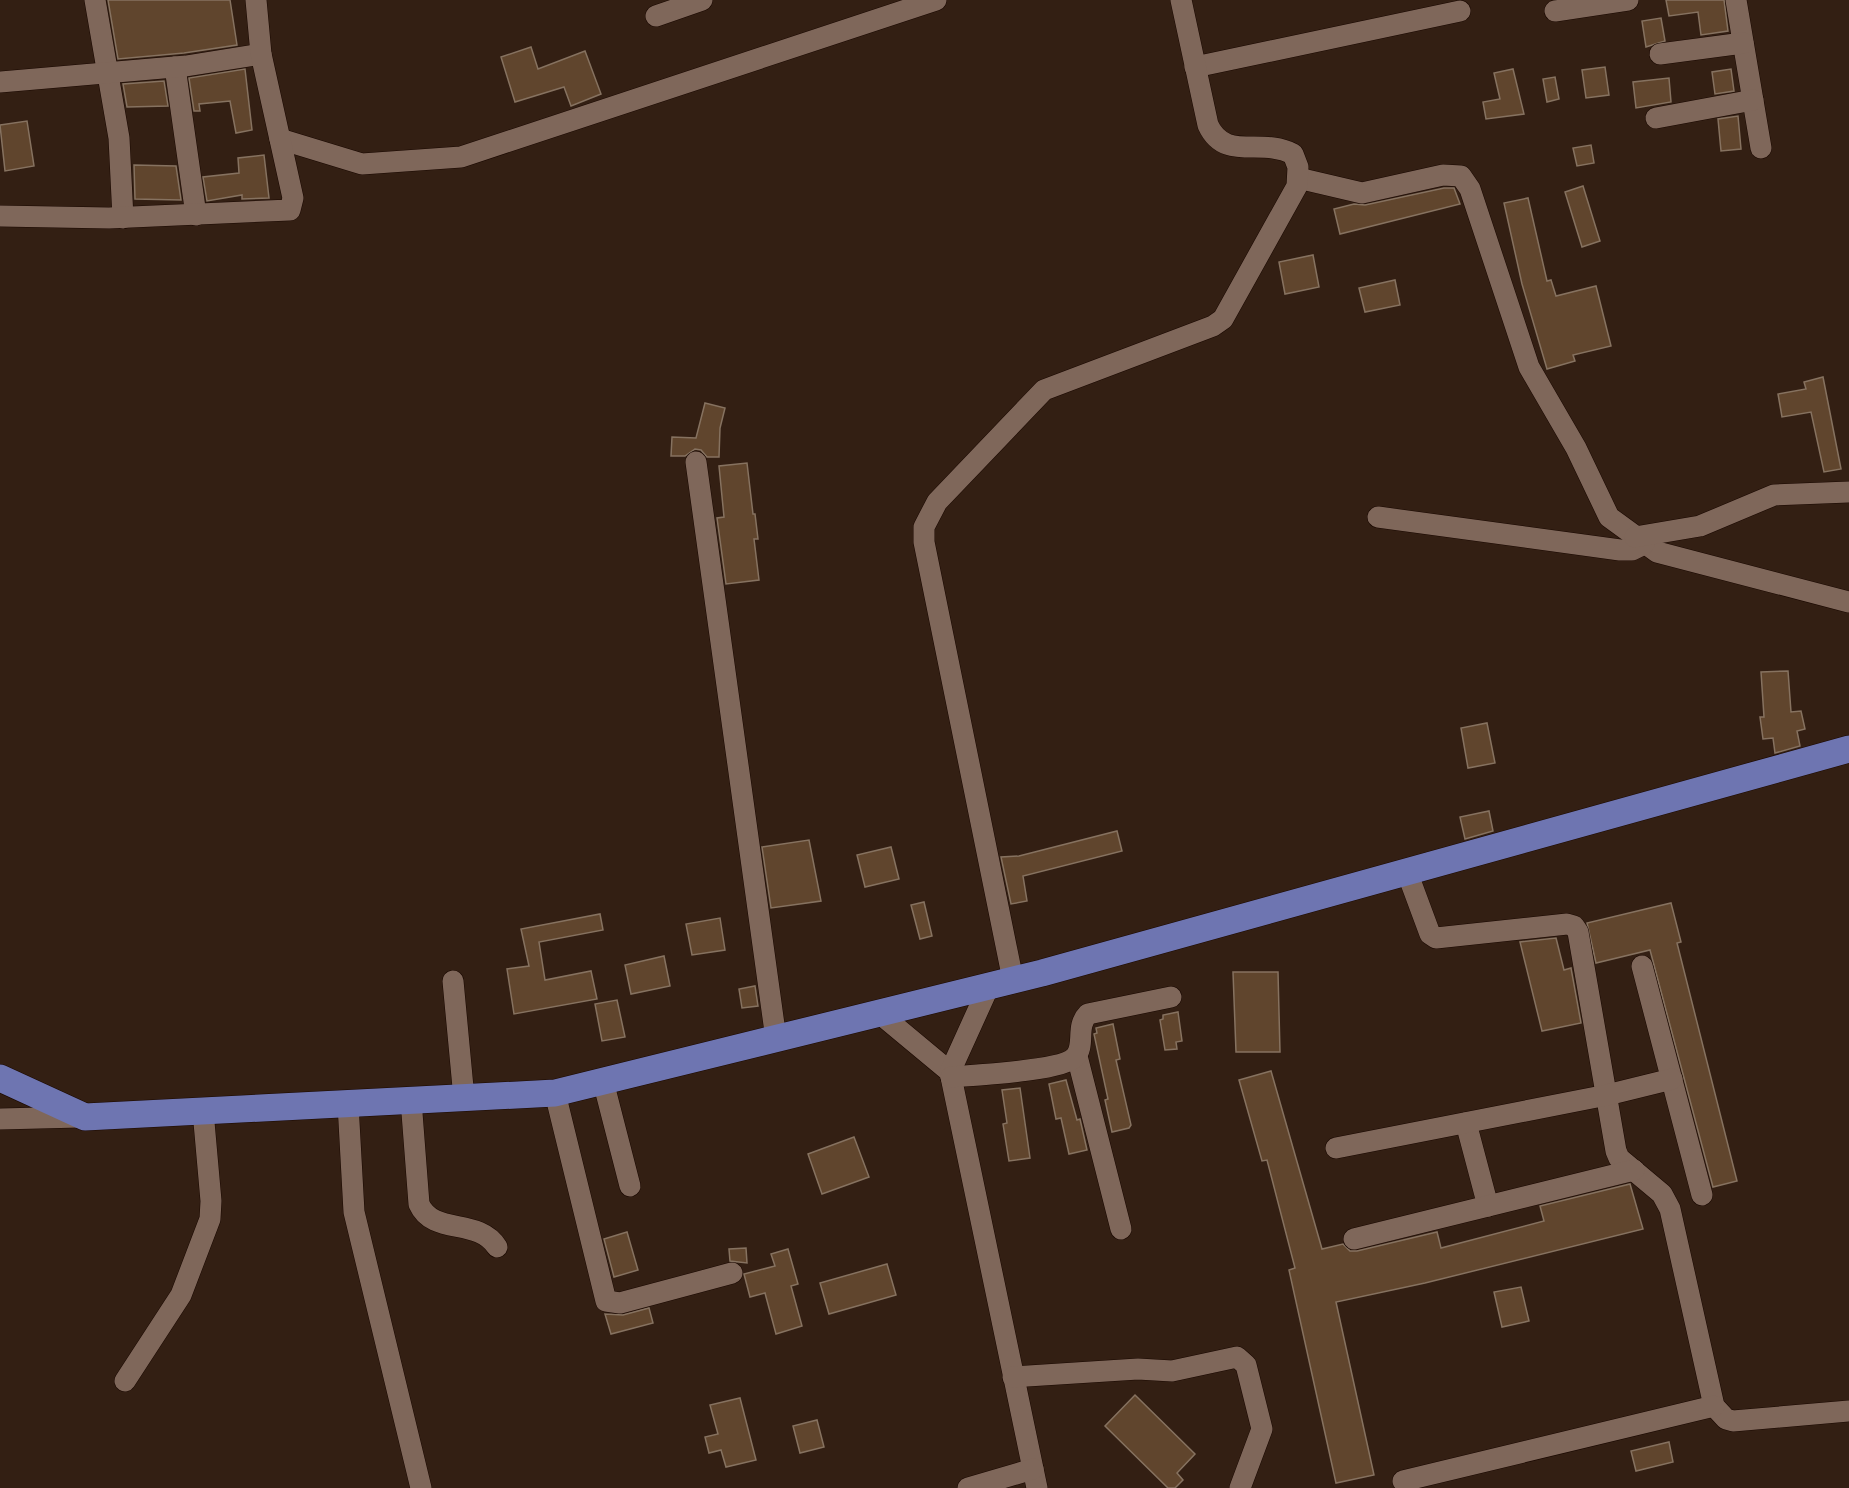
<svg xmlns="http://www.w3.org/2000/svg" width="1849" height="1488" viewBox="0 0 1849 1488" font-family="Manrope,sans-serif">
<style>
.building{fill:#60452d;stroke:#867260;stroke-width:1.5}
.lines{fill:none;stroke-linecap:round;stroke-linejoin:round}
.minor-casing{stroke:#1a0801;stroke-width:22}
.major-casing{stroke:#1a0801;stroke-width:28}
.minor{stroke:#7f675a;stroke-width:21}
.major{stroke:#6e75b1;stroke-width:27}
</style>
<rect width="100%" height="100%" fill="#331f13"/>
<!-- building -->
<g class="building">
<path d="M108,0H230L237,45L184,53L118,59Z"/>
<path d="M1666,0H1724L1728,31L1701,35L1698,12L1669,16Z"/>
<path d="M1661,18L1665,41L1646,47L1642,21Z"/>
<path d="M531,47L538,69L585,51L601,94L571,106L564,87L515,102L501,57Z"/>
<path d="M1605,67L1609,95L1586,98L1582,70Z"/>
<path d="M245,69L252,130L236,133L230,101L199,104L200,111H194L189,78Z"/>
<path d="M1513,69L1524,114L1486,119L1483,102L1500,99L1494,73Z"/>
<path d="M1731,69L1734,91L1715,94L1712,72Z"/>
<path d="M1555,77L1559,99L1547,102L1543,79Z"/>
<path d="M1669,78L1671,102L1636,108L1633,82Z"/>
<path d="M164,81L168,106L127,107L123,84Z"/>
<path d="M1738,116L1741,149L1721,151L1718,119Z"/>
<path d="M27,121L34,166L5,171L0,125Z"/>
<path d="M1591,145L1594,163L1577,166L1573,148Z"/>
<path d="M264,155L269,198L242,199V195L207,201L203,177L239,173L238,158Z"/>
<path d="M134,165L176,166L181,200L135,199Z"/>
<path d="M1583,186L1600,241L1582,247L1565,192Z"/>
<path d="M1444,188H1454L1460,204L1340,234L1334,209L1354,204L1365,205Z"/>
<path d="M1528,198L1547,281L1551,280L1556,296L1596,286L1611,346L1573,355L1575,361L1547,369L1522,284L1504,203Z"/>
<path d="M1313,255L1319,287L1285,294L1279,262Z"/>
<path d="M1395,280L1400,305L1365,312L1359,288Z"/>
<path d="M1823,377L1841,469L1824,472L1811,412L1782,417L1778,394L1806,389L1804,382Z"/>
<path d="M705,403L725,408L720,428L719,457H707L701,450L695,449L685,456H671L672,437L696,438Z"/>
<path d="M747,463L753,514H755L758,539H754L759,580L726,584L717,518L724,517L719,466Z"/>
<path d="M1788,671L1791,712L1801,711L1805,729L1797,731L1800,746L1775,753L1773,738L1763,739L1760,717H1764L1761,672Z"/>
<path d="M1487,723L1495,763L1468,768L1461,728Z"/>
<path d="M1489,811L1493,831L1465,839L1460,817Z"/>
<path d="M1117,831L1122,851L1023,876L1027,901L1011,904L1001,857L1019,856Z"/>
<path d="M809,840L821,901L771,908L762,847Z"/>
<path d="M891,847L899,879L865,887L857,855Z"/>
<path d="M924,902L932,936L920,939L911,905Z"/>
<path d="M1671,903L1681,942L1677,943L1737,1181L1713,1187L1650,950L1596,963L1587,923Z"/>
<path d="M600,914L603,930L539,942L545,980L591,971L597,999L514,1014L507,969L529,966L521,929Z"/>
<path d="M720,918L725,950L692,955L686,924Z"/>
<path d="M1556,938L1564,970L1571,968L1581,1023L1542,1031L1520,942Z"/>
<path d="M664,956L670,986L631,994L625,965Z"/>
<path d="M1233,972H1278L1280,1052H1236Z"/>
<path d="M755,986L758,1006L742,1008L739,989Z"/>
<path d="M617,1000L625,1037L602,1041L595,1004Z"/>
<path d="M1178,1012L1182,1041L1176,1042L1177,1049L1165,1050L1160,1020L1163,1019V1015Z"/>
<path d="M1113,1024L1120,1059L1116,1060L1131,1125L1129,1128L1112,1132L1105,1100L1108,1099L1094,1034L1097,1033L1096,1028Z"/>
<path d="M1271,1071L1322,1249L1343,1244L1350,1251H1357L1437,1232L1441,1248L1544,1221L1540,1206L1630,1184L1643,1229L1425,1283L1336,1302L1374,1475L1336,1483L1289,1270L1295,1268L1267,1160L1262,1161L1239,1080Z"/>
<path d="M1066,1080L1077,1120L1080,1119L1087,1150L1069,1154L1061,1118L1056,1119L1049,1084Z"/>
<path d="M1020,1088L1030,1158L1009,1161L1003,1124L1007,1123L1002,1090Z"/>
<path d="M854,1137L869,1177L822,1194L808,1154Z"/>
<path d="M627,1232L638,1270L614,1277L604,1239Z"/>
<path d="M746,1248L747,1263L730,1261L729,1249Z"/>
<path d="M788,1249L798,1284L791,1286L802,1326L776,1334L765,1293L750,1297L744,1274L775,1266L771,1254Z"/>
<path d="M887,1264L896,1295L829,1314L820,1283Z"/>
<path d="M1521,1287L1529,1321L1502,1327L1494,1292Z"/>
<path d="M649,1308L653,1323L611,1334L605,1314L623,1315Z"/>
<path d="M1135,1395L1195,1454L1177,1473L1183,1480L1175,1488H1168L1105,1426Z"/>
<path d="M740,1398L756,1460L726,1467L721,1450L709,1453L705,1437L718,1434L710,1405Z"/>
<path d="M817,1420L824,1447L800,1453L793,1426Z"/>
<path d="M1669,1442L1673,1462L1636,1471L1631,1451Z"/>
</g>
<g class="lines">
<!-- minor casing -->
<g class="minor-casing">
<g id="minor">
<path d="M95,0L119,138L123,218"/>
<path d="M1736,0L1761,148"/>
<path d="M1555,11L1628,0"/>
<path d="M656,16L702,0"/>
<path d="M1660,54L1743,43"/>
<path d="M175,67L196,215"/>
<path d="M1195,67L1460,11"/>
<path d="M0,82L186,66L261,54"/>
<path d="M1656,118L1753,100"/>
<path d="M280,139L362,164L461,157L936,0"/>
<path d="M1298,178L1362,193L1443,175L1461,176L1470,189L1529,367L1576,448L1609,517L1657,552L1849,602"/>
<path d="M0,216L109,218L290,210L293,198L261,54L256,0"/>
<path d="M696,462L776,1039"/>
<path d="M1378,517L1620,550H1632L1644,544"/>
<path d="M1635,537L1700,526L1774,495L1849,492"/>
<path d="M1407,872L1430,934L1436,938L1567,924L1574,926L1578,932L1616,1151L1619,1158L1662,1194L1670,1209L1714,1406L1726,1419L1733,1421L1849,1411"/>
<path d="M1642,966L1702,1195"/>
<path d="M1013,980L924,542V527L937,502L1044,390L1213,326L1223,319L1297,186L1298,167L1293,154C1261,137 1225,162 1208,125L1181,0"/>
<path d="M453,981L464,1098"/>
<path d="M879,1013L950,1072L1037,1488"/>
<path d="M1077,1056L1121,1229"/>
<path d="M950,1072L989,986"/>
<path d="M951,1077C974,1075 1062,1071 1075,1057C1086,1045 1075,1027 1088,1014L1171,997"/>
<path d="M603,1081L630,1186"/>
<path d="M555,1093L606,1301L620,1303L732,1273"/>
<path d="M411,1100L419,1204C433,1236 478,1217 497,1247"/>
<path d="M348,1104L354,1212L421,1488"/>
<path d="M0,1119L80,1117"/>
<path d="M1466,1123L1488,1206"/>
<path d="M1336,1148L1607,1095L1672,1079"/>
<path d="M1354,1239L1634,1170"/>
<path d="M1013,1377L1138,1369L1172,1371L1237,1357L1246,1365L1262,1429L1240,1488"/>
<path d="M125,1381L181,1295L210,1219L211,1201L203,1111"/>
<path d="M1403,1481L1714,1406"/>
<path d="M968,1488L1033,1469"/>
</g>
</g>
<!-- major casing -->
<g class="major-casing">
<path id="major" d="M0,1078L85,1117L555,1093L1042,973L1849,749"/>
</g>
<!-- minor -->
<use href="#minor" class="minor"/>
<!-- major -->
<use href="#major" class="major"/>
</g>
</svg>
